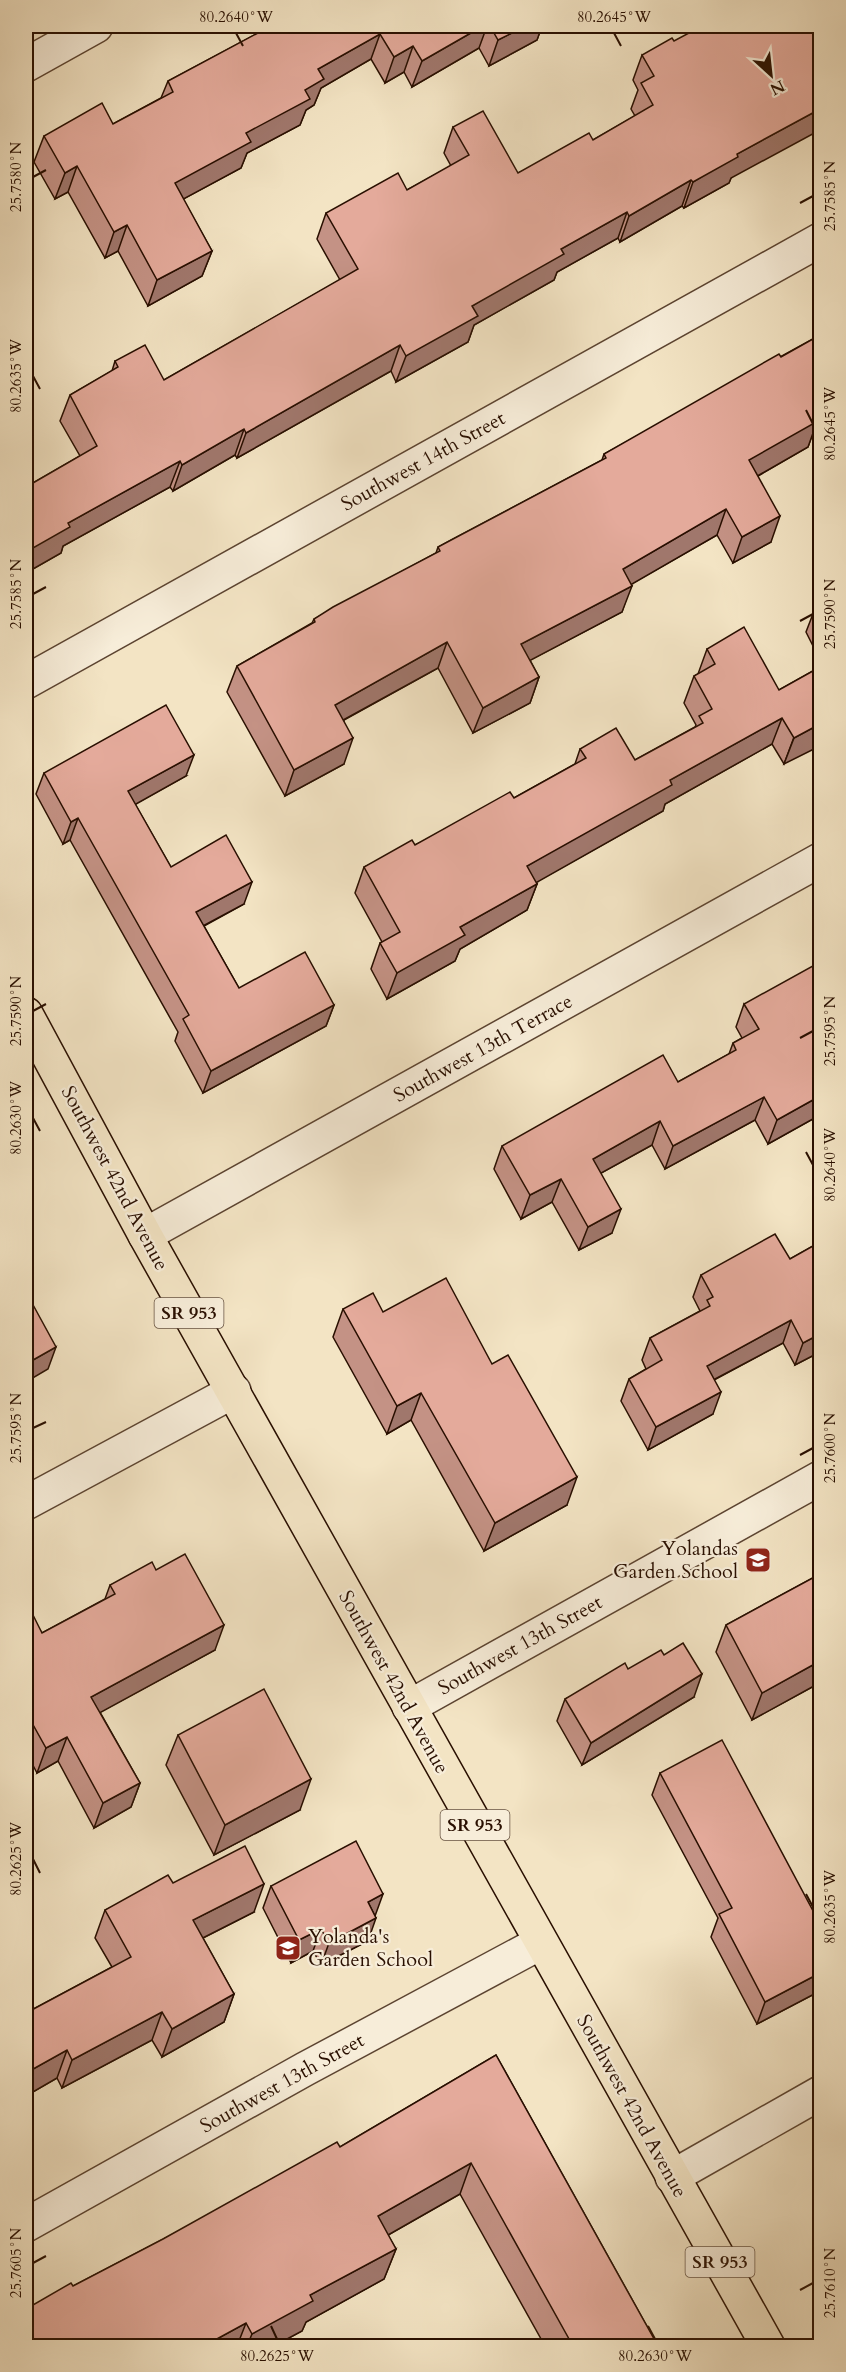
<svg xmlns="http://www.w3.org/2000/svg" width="846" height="2372" viewBox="0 0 846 2372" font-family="Cardo,serif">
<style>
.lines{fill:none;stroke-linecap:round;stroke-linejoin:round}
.minor-casing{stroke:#5c4431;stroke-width:36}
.major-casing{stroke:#290f00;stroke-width:36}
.minor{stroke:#f7edd9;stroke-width:33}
.major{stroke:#f3e4c4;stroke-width:33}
.wall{fill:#c49285;stroke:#290f00;stroke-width:1.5}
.shaded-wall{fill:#a0776c;stroke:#290f00;stroke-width:1.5}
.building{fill:#e4aa9b;stroke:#290f00;stroke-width:1.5}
.ticks{fill:none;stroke:#290f00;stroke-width:2}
.labels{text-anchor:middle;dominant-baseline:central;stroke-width:4.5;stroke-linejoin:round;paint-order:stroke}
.shield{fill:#f7edd9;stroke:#675241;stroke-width:1.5}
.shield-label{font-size:18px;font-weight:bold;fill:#290f00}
.street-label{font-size:20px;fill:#290f00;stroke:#f7edd9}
.poi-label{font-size:20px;fill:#290f00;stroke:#f7edd9;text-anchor:end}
.neatline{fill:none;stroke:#290f00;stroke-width:2}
.ticks-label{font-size:15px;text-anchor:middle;fill:#290f00}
</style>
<rect width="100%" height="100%" fill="#f3e4c4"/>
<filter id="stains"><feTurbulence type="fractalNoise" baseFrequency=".00333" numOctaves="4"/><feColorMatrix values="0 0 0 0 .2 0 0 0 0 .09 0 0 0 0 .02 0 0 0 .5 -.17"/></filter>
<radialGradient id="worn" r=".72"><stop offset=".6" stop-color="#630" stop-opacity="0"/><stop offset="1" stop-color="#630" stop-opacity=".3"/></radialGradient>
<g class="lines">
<!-- minor casing -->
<g class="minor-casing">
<g id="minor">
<path d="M26,65L96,26"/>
<path d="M26,682L820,240"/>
<path d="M145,1235L820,860"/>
<path d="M26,1503L234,1391"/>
<path d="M409,1707L820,1478"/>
<path d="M672,2177L820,2093"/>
<path d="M26,2225L305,2069L540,1943"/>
</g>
</g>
<!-- major casing -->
<g class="major-casing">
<path id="major" d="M26,1014L145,1235L768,2346"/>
</g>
<!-- minor -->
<use href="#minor" class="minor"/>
<!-- major -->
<use href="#major" class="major"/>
</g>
<!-- wall -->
<g class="wall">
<path d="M271,26H542L537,40L489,66L479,48L412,87L404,72L385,83L371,59L321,88L314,105L306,110L300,125L247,153L241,168L183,199L212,251L202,276L148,306L118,251L105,258L68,192L55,199L34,162L44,136L113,124L161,98L168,81Z"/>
<path d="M642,55L731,178L729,183L684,208L682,206L620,242L618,238L557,272L554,280L474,325L468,342L396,382L391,371L237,458L235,455L173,491L170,487L63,546L61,553L26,573V487L80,456L60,421L70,395L112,371L115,361L164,380L340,280L317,239L326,213L407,190L451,166L444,153L453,127L518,173L593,140L635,116L631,109L638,90L633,80Z"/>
<path d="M820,335V429L813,433L808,447L758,476L771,542L733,563L717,535L631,584L622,612L530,660L539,677L530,703L473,733L438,668L344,720V764L285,796L227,692L237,666L312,623L314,619L436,553L438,547L602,460L604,454Z"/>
<path d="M820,603V660L806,632L816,606Z"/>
<path d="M707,649L779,690L820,667L784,764L772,744L665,804L663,811L536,882L537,884L527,910L460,949L455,961L387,999L371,969L380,943L382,942L355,893L364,867L415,845L514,798L575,764L580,749L635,760L695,727L696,725L684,703L694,676L698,674Z"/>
<path d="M44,773L186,776L135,804L171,867L244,904L204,926L239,988L334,1005L326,1026L203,1093L175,1041L178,1032L70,840L63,844L36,794Z"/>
<path d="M744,1004L820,1115L768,1144L755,1120L665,1169L652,1145L601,1173L612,1233L579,1250L552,1202L521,1219L494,1169L502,1146L678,1082L729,1054L733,1043L742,1038L736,1027Z"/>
<path d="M820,1242V1352L795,1365L783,1343L714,1380L713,1414L648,1450L621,1401L629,1379L646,1369L642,1360L650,1338L700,1311L693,1297L701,1275L790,1259Z"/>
<path d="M343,1309L383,1312L567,1505L484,1551L411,1420L387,1434L333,1337Z"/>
<path d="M156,1570L215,1650L100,1712L140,1783L131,1807L94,1828L58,1761L37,1773L26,1752V1609L42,1633L105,1599L110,1585Z"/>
<path d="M820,1574V1699L814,1686L752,1720L716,1652L726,1625Z"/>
<path d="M628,1669L694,1697L582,1765L557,1721L565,1699Z"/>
<path d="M178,1735L300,1810L214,1855L166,1765Z"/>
<path d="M660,1773L820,1924V1991L757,2024L711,1937L718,1918L652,1795Z"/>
<path d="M173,1883L254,1912L203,1938L234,1994L224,2022L162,2057L152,2040L62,2088L57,2078L26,2096V2013L112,1967L95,1938L105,1910Z"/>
<path d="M271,1886L375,1916L368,1941L321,1965L313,1951L291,1963L263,1908Z"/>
<path d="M496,2055L658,2346H545L460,2194L388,2235L396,2249L384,2279L306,2322L302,2331L274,2346H26L73,2286L340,2147Z"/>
</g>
<!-- shaded-wall -->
<g class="shaded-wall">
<path d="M483,26H487L479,48L412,87L422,61Z"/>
<path d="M526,26H542L537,40L489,66L498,40Z"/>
<path d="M380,34L371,59L321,88L314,105L306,110L300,125L247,153L241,168L165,209L175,183L246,133L305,90L318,69Z"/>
<path d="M413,46L404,72L385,83L394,57Z"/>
<path d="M820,109V130L731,178L729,183L684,208L693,182L737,154Z"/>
<path d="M77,166L68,192L55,199L65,173Z"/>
<path d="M691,180L682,206L620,242L629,216Z"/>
<path d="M627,212L618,238L557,272L554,280L474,325L468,342L396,382L406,356L472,306L561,249Z"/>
<path d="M127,225L118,251L105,258L114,232Z"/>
<path d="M212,251L202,276L148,306L157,280Z"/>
<path d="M400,345L391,371L237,458L246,433Z"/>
<path d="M820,409V429L813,433L808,447L740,486L749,460L813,413Z"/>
<path d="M244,429L235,455L173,491L182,465Z"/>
<path d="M180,461L170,487L63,546L61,553L26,573V552L68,523Z"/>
<path d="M726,509L717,535L613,595L623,569Z"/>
<path d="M780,516L771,542L733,563L742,537Z"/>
<path d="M632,586L622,612L512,670L521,644Z"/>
<path d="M447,642L438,668L325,730L335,705Z"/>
<path d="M539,677L530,703L473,733L483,708Z"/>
<path d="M782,718L772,744L665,804L663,811L518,893L527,866L670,780Z"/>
<path d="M820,724V746L784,764L794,738Z"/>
<path d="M353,738L344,764L285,796L294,770Z"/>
<path d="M194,755L186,776L120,813L128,791Z"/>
<path d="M78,818L70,840L63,844L71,822Z"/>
<path d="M252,882L244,904L188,934L196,912Z"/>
<path d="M537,884L527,910L460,949L455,961L387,999L397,973L460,927Z"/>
<path d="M334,1005L326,1026L203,1093L211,1071Z"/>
<path d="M820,1096V1115L768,1144L777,1120Z"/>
<path d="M764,1097L755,1120L665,1169L673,1146Z"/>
<path d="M660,1121L652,1145L585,1182L593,1159Z"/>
<path d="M561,1179L552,1202L521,1219L530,1195Z"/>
<path d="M621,1209L612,1233L579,1250L588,1227Z"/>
<path d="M791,1320L783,1343L698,1388L707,1366Z"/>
<path d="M820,1334V1352L795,1365L803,1343Z"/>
<path d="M56,1347L48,1369L26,1382V1364Z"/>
<path d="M721,1392L713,1414L648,1450L656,1427Z"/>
<path d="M421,1393L411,1420L387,1434L397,1406Z"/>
<path d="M577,1477L567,1505L484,1551L495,1523Z"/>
<path d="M224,1625L215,1650L83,1722L91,1697Z"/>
<path d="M820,1661V1669L814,1686L752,1720L762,1693Z"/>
<path d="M702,1674L694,1697L582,1765L591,1743Z"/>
<path d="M32,1723L26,1739V1726Z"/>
<path d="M67,1737L58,1761L37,1773L46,1748Z"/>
<path d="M311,1779L300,1810L214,1855L225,1825Z"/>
<path d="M140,1783L131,1807L94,1828L103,1803Z"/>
<path d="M264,1884L254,1912L183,1948L193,1920Z"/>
<path d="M383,1894L375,1916L368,1902Z"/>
<path d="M376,1918L368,1941L321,1965L329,1943Z"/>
<path d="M321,1929L313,1951L291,1963L299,1940Z"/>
<path d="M820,1973V1991L757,2024L765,2002Z"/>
<path d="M234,1994L224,2022L162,2057L172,2029Z"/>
<path d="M162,2012L152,2040L62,2088L72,2060Z"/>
<path d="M67,2050L57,2078L26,2096V2073Z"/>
<path d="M471,2163L460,2194L367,2247L378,2216Z"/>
<path d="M396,2249L384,2279L306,2322L302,2331L274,2346H247L252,2334L310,2295Z"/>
<path d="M246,2323L237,2346H204Z"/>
</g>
<!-- building -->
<g class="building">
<path d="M271,26H483L422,61L413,46L394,57L380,34L318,69L324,79L305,90L310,99L246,133L251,142L175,183L212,251L157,280L127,225L114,232L77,166L65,173L44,136L102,103L113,124L173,92L168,81Z"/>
<path d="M490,26H526L498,40Z"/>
<path d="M702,26H783L787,33L800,26H820V109L737,154L738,157L693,182L691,180L629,216L627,212L561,249L564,254L472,306L478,316L406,356L400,345L246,433L244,429L182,465L180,461L68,523L70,527L26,552V487L97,446L70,395L118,367L115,361L145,345L164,380L358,269L326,213L398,173L407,190L469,155L453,127L483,111L518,173L589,133L593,140L653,105L641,83L654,76L642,55L672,38L674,41Z"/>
<path d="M820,335V409L813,413L818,421L749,460L780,516L742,537L726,509L623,569L632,586L521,644L539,677L483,708L447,642L335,705L353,738L294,770L237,666L315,622L314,619L333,607L440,551L438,547L453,539L606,458L604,454L779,354L781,357Z"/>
<path d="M820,603V615L816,606Z"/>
<path d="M744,627L779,690L820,667V724L794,738L782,718L670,780L672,785L527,866L537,884L460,927L465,935L397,973L380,943L400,932L364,867L412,840L415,845L510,792L514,798L586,758L580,749L616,728L635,760L703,723L699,716L712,709L694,676L715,664L707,649Z"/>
<path d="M166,705L194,755L128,791L171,867L226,835L252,882L196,912L239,988L305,952L334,1005L211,1071L183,1019L189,1015L78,818L71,822L44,773Z"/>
<path d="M820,962V1096L777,1120L764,1097L673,1146L660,1121L593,1159L621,1209L588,1227L561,1179L530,1195L502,1146L663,1055L678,1082L736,1050L733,1043L759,1029L744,1004Z"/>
<path d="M775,1234L790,1259L820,1242V1334L803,1343L791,1320L707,1366L721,1392L656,1427L629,1379L662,1360L650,1338L710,1306L707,1300L713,1297L701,1275Z"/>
<path d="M446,1278L492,1364L508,1355L577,1477L495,1523L421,1393L397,1406L343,1309L373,1293L383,1312Z"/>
<path d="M26,1292L56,1347L26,1364Z"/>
<path d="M185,1554L224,1625L91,1697L140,1783L103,1803L67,1737L46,1748L32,1723L26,1726V1609L29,1607L42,1633L115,1594L110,1585L152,1562L156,1570Z"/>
<path d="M820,1574V1661L762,1693L726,1625Z"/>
<path d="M683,1643L702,1674L591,1743L565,1699L625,1663L628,1669L661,1650L664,1655Z"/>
<path d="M264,1689L311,1779L225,1825L178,1735Z"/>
<path d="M722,1740L820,1924V1973L765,2002L719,1914L732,1908L660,1773Z"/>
<path d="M356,1841L383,1894L368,1902L376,1918L329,1943L321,1929L299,1940L271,1886Z"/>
<path d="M245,1846L264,1884L193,1920L234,1994L172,2029L162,2012L72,2060L67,2050L26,2073V2013L131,1957L105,1910L168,1875L173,1883Z"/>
<path d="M496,2055L658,2346H573L471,2163L378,2216L396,2249L310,2295L313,2301L252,2334L246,2323L204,2346H26V2309L71,2283L73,2286L163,2239L337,2142L340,2147Z"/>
</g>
<!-- ticks -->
<path class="ticks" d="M236,33L243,46M614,33L621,46M33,177L46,170M800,203L813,196M33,376L40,389M806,410L813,424M33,594L46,587M800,621L813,614M33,1011L46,1004M800,1038L813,1031M33,1118L40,1131M806,1152L813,1165M33,1428L46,1422M800,1455L813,1448M33,1859L40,1873M806,1894L813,1907M33,2263L46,2256M800,2290L813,2283M271,2326L277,2339M648,2326L655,2339"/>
<!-- icons -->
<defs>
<g id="school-square" transform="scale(1.35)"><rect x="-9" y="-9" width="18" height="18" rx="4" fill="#8f2418" stroke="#f7edd9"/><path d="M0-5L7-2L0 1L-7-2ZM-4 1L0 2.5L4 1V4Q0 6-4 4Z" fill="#fff"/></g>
</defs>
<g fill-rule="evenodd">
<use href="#school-square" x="758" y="1560"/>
<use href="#school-square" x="288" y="1948"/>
</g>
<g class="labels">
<!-- shield labels -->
<g class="shield">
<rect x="154.5" y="1298" width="69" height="30" rx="4.5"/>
<rect x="440.5" y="1810" width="69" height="30" rx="4.5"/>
<rect x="685.5" y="2247" width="69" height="30" rx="4.5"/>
</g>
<g class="shield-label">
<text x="189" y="1313">SR 953</text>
<text x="475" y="1825">SR 953</text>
<text x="720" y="2262">SR 953</text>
</g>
<!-- street labels -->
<g class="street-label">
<text transform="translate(423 461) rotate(-29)">Southwest 14th Street</text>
<text transform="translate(483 1048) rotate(-29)">Southwest 13th Terrace</text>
<text transform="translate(115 1178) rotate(62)">Southwest 42nd Avenue</text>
<text transform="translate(520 1645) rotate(-29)">Southwest 13th Street</text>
<text transform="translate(394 1682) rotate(61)">Southwest 42nd Avenue</text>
<text transform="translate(282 2083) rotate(-29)">Southwest 13th Street</text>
<text transform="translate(632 2106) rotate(61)">Southwest 42nd Avenue</text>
</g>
<!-- poi labels -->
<g class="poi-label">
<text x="738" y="1548">Yolandas<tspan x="738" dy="23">Garden School</tspan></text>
<text x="308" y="1936" text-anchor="start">Yolanda's<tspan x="308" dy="23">Garden School</tspan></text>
</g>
</g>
<!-- margin -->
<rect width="846" height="2372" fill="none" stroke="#f3e4c4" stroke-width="66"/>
<!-- north arrow -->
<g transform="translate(771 75) rotate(153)" stroke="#f7edd9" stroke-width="4.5" paint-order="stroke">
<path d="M0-4.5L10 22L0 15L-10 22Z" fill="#290f00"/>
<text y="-9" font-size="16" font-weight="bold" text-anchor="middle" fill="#290f00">N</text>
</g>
<rect x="33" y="33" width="780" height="2306" class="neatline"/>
<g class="ticks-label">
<text x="236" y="22">80.2640°W</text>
<text x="614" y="22">80.2645°W</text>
<text transform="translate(16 177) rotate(-90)" y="5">25.7580°N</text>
<text transform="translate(830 196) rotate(-90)" y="5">25.7585°N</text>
<text transform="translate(16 376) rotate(-90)" y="5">80.2635°W</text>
<text transform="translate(830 424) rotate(-90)" y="5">80.2645°W</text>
<text transform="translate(16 594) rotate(-90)" y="5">25.7585°N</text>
<text transform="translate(830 614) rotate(-90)" y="5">25.7590°N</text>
<text transform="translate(16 1011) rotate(-90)" y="5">25.7590°N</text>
<text transform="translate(830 1031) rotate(-90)" y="5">25.7595°N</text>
<text transform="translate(16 1118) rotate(-90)" y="5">80.2630°W</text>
<text transform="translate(830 1165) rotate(-90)" y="5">80.2640°W</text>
<text transform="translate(16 1428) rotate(-90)" y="5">25.7595°N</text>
<text transform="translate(830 1448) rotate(-90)" y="5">25.7600°N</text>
<text transform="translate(16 1859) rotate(-90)" y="5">80.2625°W</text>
<text transform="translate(830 1907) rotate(-90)" y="5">80.2635°W</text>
<text transform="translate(16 2263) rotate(-90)" y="5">25.7605°N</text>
<text transform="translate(830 2283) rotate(-90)" y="5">25.7610°N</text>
<text x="277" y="2361">80.2625°W</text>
<text x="655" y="2361">80.2630°W</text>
</g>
<rect width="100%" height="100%" filter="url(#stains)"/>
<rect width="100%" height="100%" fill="url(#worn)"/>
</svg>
